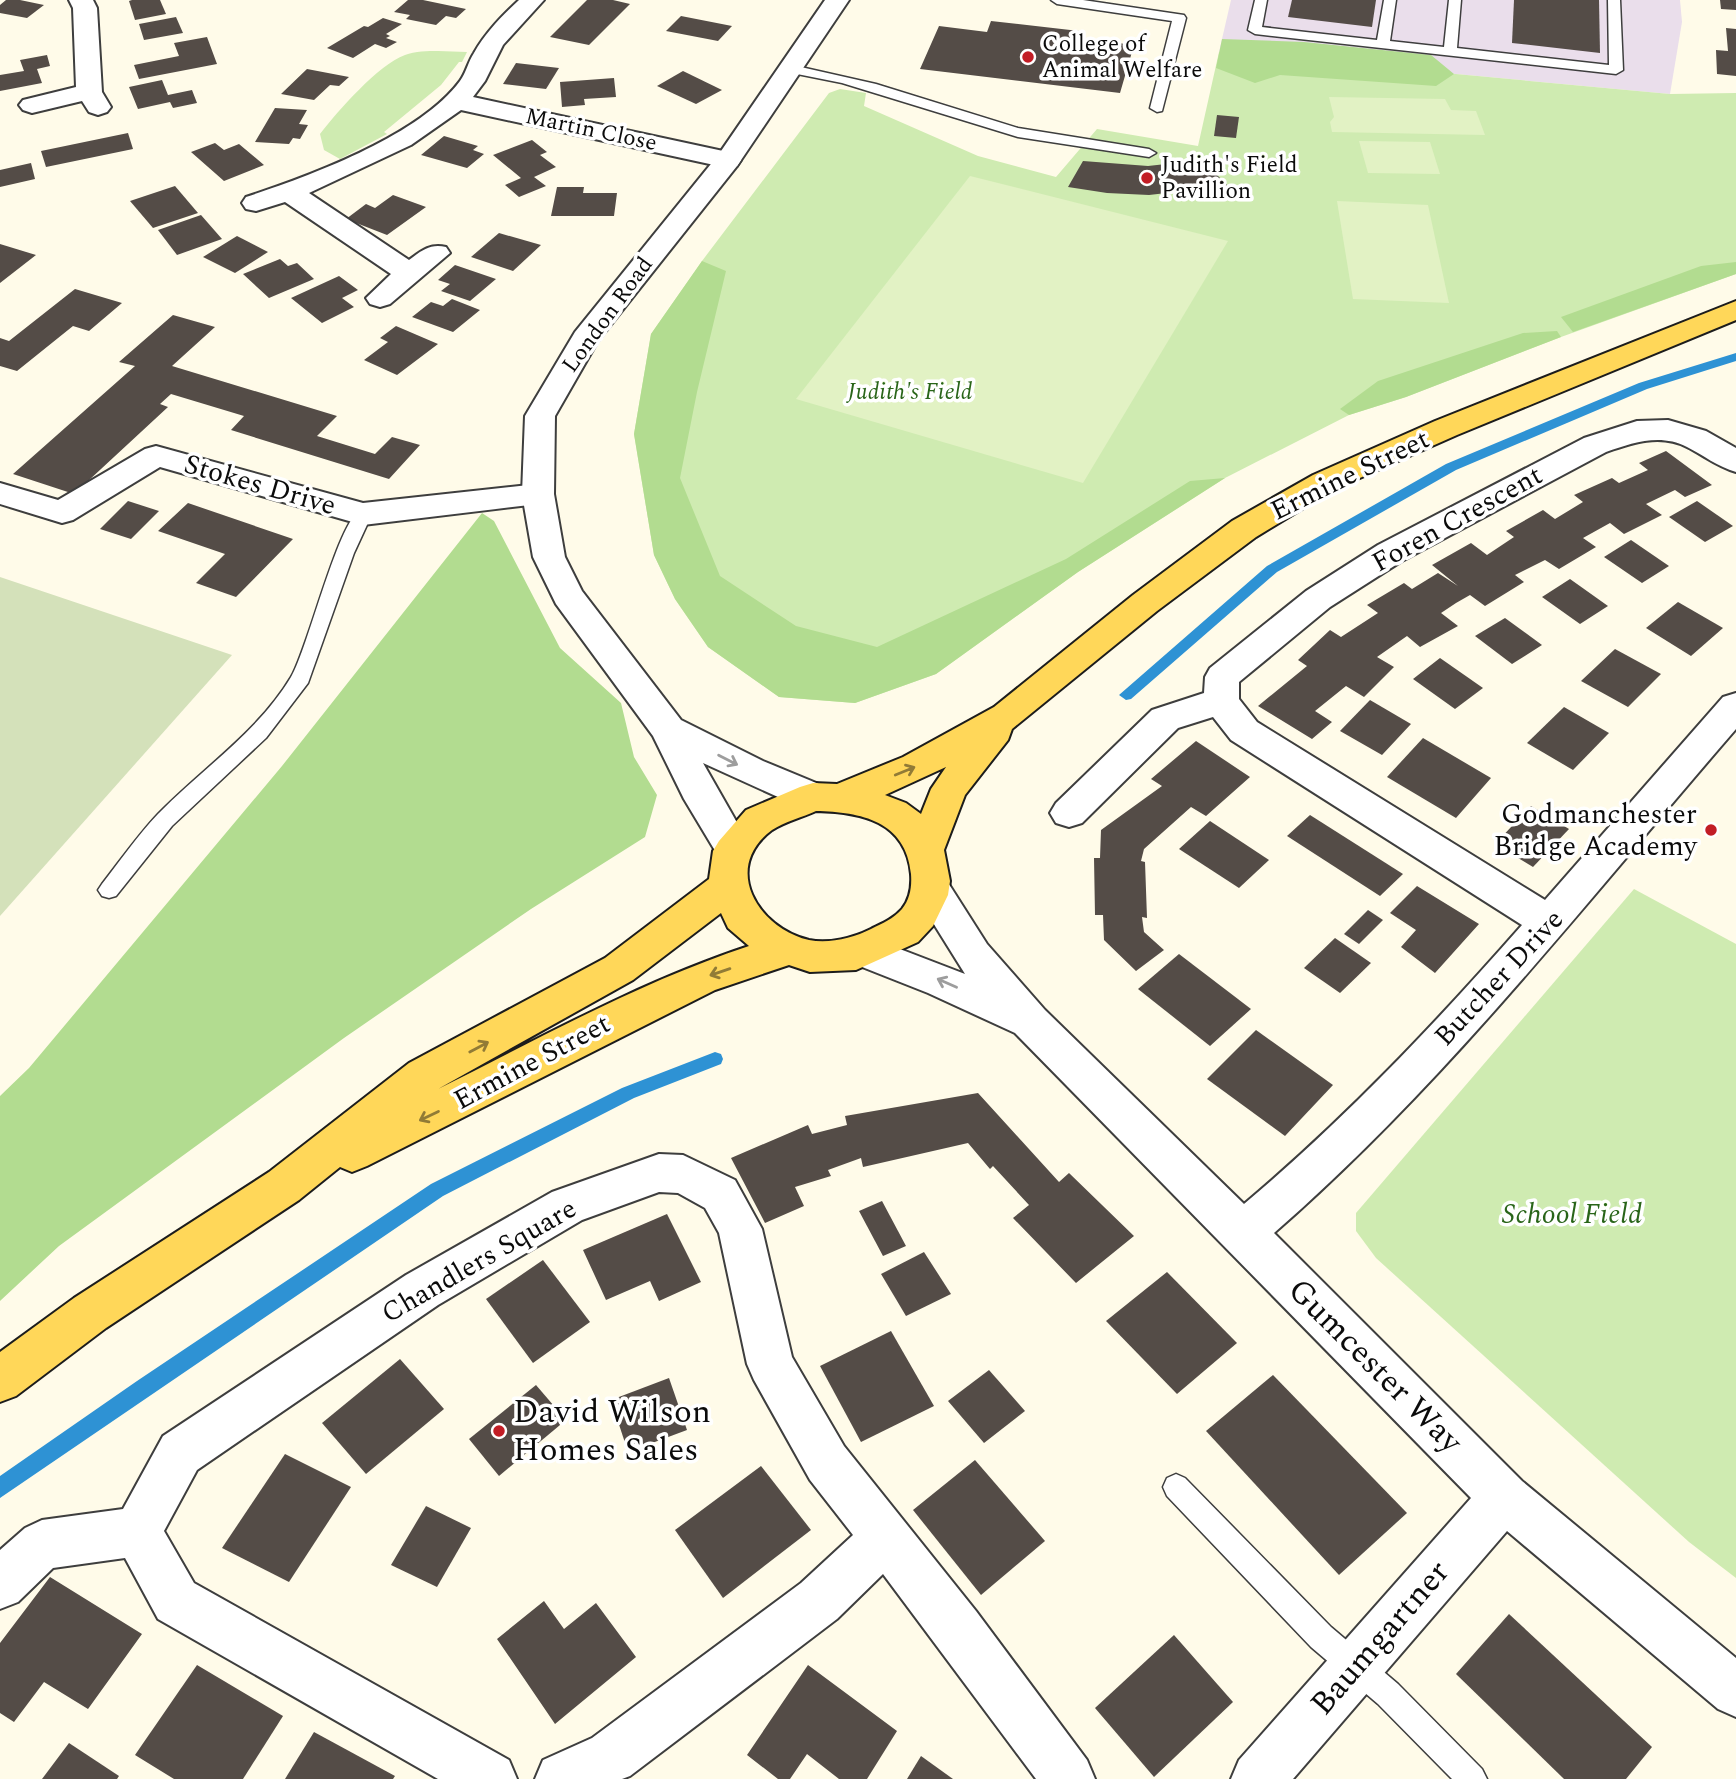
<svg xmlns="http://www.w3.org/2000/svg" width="1736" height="1779" viewBox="0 0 1736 1779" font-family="Spectral,serif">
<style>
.industrial{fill:#eadeeb}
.green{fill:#cfebb1}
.forest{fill:#b2dc90}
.cemetery{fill:#d4e1ba}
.pitch{fill:#e2f2c4}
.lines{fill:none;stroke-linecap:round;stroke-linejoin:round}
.stream{fill:#2e92d4;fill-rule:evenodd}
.building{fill:#544c47}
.service-casing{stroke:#3e3e3e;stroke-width:3}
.minor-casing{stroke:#3e3e3e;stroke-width:4}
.tertiary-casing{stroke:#3e3e3e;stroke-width:4}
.primary-casing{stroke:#1c1c1c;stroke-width:4}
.service{fill:#fff;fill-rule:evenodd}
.minor{fill:#fff;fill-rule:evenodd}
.tertiary{fill:#fff;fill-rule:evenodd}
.primary{fill:#ffd759;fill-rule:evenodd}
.oneway{stroke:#9d9d9d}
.oneway2{stroke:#917b36}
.poi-dot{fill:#c21d25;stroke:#fff;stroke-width:2.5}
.labels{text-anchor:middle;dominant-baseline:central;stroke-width:7;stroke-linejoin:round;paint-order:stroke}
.far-poi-label{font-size:23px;fill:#0b0b0b;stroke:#fff;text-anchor:start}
.far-street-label{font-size:23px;fill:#0b0b0b;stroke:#fff}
.far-park-label{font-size:23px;font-style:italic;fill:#296519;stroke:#fff}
.street-label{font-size:28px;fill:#0b0b0b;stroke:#fff}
.poi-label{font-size:28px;fill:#0b0b0b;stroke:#fff;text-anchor:end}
.park-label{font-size:28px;font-style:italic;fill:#296519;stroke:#fff}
.near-street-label{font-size:33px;fill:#0b0b0b;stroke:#fff}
.near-poi-label{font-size:33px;fill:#0b0b0b;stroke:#fff;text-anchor:start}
</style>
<rect width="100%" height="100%" fill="#fffbe9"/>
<!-- industrial -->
<path class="industrial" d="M1231,0H1680L1682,22L1670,94L1219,52Z"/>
<!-- green -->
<g class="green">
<path d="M438,51L467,52L462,62H459L441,85L384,132L387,134L340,159L324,150L320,134C338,111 378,65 405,55C415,51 428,51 438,51Z"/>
<path d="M1219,52L1670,94L1736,93V274L1561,337L1406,397L1349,415L1225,478L1078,572L936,674L855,703L779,697L708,647L675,599L654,555L634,434L651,334L702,261L829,93L840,89L866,93L864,106L978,156L1056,177L1097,129L1198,146Z"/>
<path d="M1634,889L1736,944V1578L1689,1542L1376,1258L1356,1231V1213Z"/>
</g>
<!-- forest -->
<g class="forest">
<path d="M1222,39L1304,42L1431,55L1454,74L1436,86L1280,75L1255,83L1216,68Z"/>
<path d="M702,261L726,271L697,392L680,478L720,576L796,626L877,647L1066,559L1190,481L1225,478L1078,572L936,674L855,703L779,697L708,647L675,599L654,555L634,434L651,334Z"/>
<path d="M1736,262V274L1573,332L1561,317L1701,266Z"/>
<path d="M1557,331L1561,337L1406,397L1349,415L1340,409L1378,381L1523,333Z"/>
<path d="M482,513L494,521L560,648L621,703L634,757L657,795L645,837L531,909L344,1038L59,1246L0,1301V1096L29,1068L282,766Z"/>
</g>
<!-- cemetery -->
<path class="cemetery" d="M0,577L232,655L0,916Z"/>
<!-- pitch -->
<g class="pitch">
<path d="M1329,97L1445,99L1451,110L1476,111L1485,135L1332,132L1330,122L1334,117Z"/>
<path d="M1359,141L1430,142L1440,174L1368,173Z"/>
<path d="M970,176L1228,241L1083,483L796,399Z"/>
<path d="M1337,201L1428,205L1449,303L1353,299Z"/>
</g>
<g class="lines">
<!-- stream -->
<g class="stream">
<path d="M1736,353V361L1647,389L1456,470L1277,572L1131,699L1126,700L1119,695L1267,566L1446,464L1639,383Z"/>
<path d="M715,1052L721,1054L723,1059L721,1064L634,1098L443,1196L0,1498V1476L137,1381L431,1184L622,1088Z"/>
</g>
</g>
<!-- building -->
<g class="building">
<path d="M6,0H20L44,5L27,18L0,13V5Z"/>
<path d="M132,0H160L166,14L135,20L129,1Z"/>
<path d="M408,0H423L466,9L456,18L446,16L436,25L406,19L410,15L394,12Z"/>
<path d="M587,0H613L630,4L589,45L550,37Z"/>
<path d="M1292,0H1376L1372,27L1288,17Z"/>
<path d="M1514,0H1599L1600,53L1512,43Z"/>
<path d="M1720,0H1736V10L1721,9Z"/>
<path d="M681,16L732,26L718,41L666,31Z"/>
<path d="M176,17L183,33L144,40L139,24Z"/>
<path d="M383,18L402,24L386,34L390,36L386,38L397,42L386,48L375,44L353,58L327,48L364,26L368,27Z"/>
<path d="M991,21L1079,31L1077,38L1134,45L1120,93L920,69L939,26L987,32Z"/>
<path d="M1726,28L1736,29V76L1717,74L1716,50L1728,51Z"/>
<path d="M207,37L217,64L139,79L134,65L179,56L174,43Z"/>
<path d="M47,55L50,66L37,69L42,83L0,91V75L24,71L20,60Z"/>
<path d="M516,63L559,68L546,89L503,84Z"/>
<path d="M307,69L349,77L339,86L330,85L314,100L281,94Z"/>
<path d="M683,71L722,90L696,104L657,86Z"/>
<path d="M614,78L616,97L584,99L585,105L562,107L560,82Z"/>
<path d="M162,80L168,95L192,90L197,103L173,108L170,102L138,109L129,87Z"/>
<path d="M275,108L307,110L299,124L308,125L300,139L293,138L289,144L255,142Z"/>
<path d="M1217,115L1239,117L1236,138L1214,136Z"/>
<path d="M128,133L133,149L46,167L41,151Z"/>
<path d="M444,136L478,146L473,150L484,154L467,168L421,155Z"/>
<path d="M532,140L547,152L540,155L556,167L534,177L546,186L519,197L505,185L521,178L493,155Z"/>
<path d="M215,143L224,150L239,144L264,165L224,181L191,152Z"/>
<path d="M1202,160L1228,186L1149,195L1107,193L1068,187L1083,161L1148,166Z"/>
<path d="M31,163L35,179L0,187V170Z"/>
<path d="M175,186L198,213L153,228L130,201Z"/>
<path d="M557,187H584L583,193H617L614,216H551Z"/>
<path d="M393,195L426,207L387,235L346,219L366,204L375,208Z"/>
<path d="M201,215L222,239L177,255L158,230Z"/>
<path d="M499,233L541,245L513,271L471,257Z"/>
<path d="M237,236L268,252L235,273L203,257Z"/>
<path d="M0,244L36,255L0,283Z"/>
<path d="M280,259L288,266L297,263L314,279L269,298L243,274Z"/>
<path d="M455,265L496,279L470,301L441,291L450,284L438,280Z"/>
<path d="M339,276L358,290L342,298L354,307L322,323L291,298Z"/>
<path d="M75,289L122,303L89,331L73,326L17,371L0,366V338L9,341Z"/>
<path d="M452,299L480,310L453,332L412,317L431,302L443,306Z"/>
<path d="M173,315L215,327L172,366L337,416L317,436L375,454L392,437L420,445L389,479L231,430L244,416L171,394L160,404L168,407L74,494L13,474L135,366L119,362Z"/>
<path d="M396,326L438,344L397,375L364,360L388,342L380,338Z"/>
<path d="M1666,451L1712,485L1685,497L1675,490L1646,504L1662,515L1624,534L1610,523L1583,538L1596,547L1559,569L1545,560L1515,575L1524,582L1485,606L1470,595L1456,603L1441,613L1458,626L1420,647L1407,636L1377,657L1394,667L1364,697L1346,686L1315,711L1332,722L1312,739L1258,706L1307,666L1298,660L1330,630L1341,637L1378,613L1367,605L1404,583L1412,589L1438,573L1458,586L1432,565L1471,543L1487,555L1514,537L1506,531L1543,510L1555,519L1583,502L1574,495L1612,478L1619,483L1648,470L1639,463Z"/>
<path d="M128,501L159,511L131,539L100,529Z"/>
<path d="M1697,501L1733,526L1705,542L1669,517Z"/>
<path d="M188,503L293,539L236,597L196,583L225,554L158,531Z"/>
<path d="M1631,540L1669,566L1642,583L1604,557Z"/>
<path d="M1570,579L1608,606L1580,624L1542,597Z"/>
<path d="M1678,602L1723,628L1691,656L1646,628Z"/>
<path d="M1505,618L1542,645L1512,664L1475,636Z"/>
<path d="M1615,649L1661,674L1628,707L1581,681Z"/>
<path d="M1440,658L1483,688L1455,709L1413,679Z"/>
<path d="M1370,700L1411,724L1382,755L1340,731Z"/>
<path d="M1564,707L1609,733L1573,770L1527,743Z"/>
<path d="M1423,738L1491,778L1456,818L1387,777Z"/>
<path d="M1196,741L1250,777L1206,816L1191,807L1144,849L1141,861L1145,862L1147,918L1142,917L1144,932L1164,950L1136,971L1104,940L1103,915H1095L1094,858H1100L1101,830L1162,786L1151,779Z"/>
<path d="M1531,806L1569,829L1533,867L1495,844Z"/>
<path d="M1310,815L1403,874L1380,896L1287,836Z"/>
<path d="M1210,821L1269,860L1239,888L1179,849Z"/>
<path d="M1417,886L1479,924L1435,973L1401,947L1416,930L1390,913Z"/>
<path d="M1368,910L1383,920L1359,944L1344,934Z"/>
<path d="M1335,938L1371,963L1340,993L1304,968Z"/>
<path d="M1179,954L1251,1009L1210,1046L1138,989Z"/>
<path d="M1256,1030L1333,1085L1285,1136L1207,1079Z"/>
<path d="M978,1093L1059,1182L1069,1173L1134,1236L1076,1283L1013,1218L1029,1205L993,1166L990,1169L968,1143L863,1167L861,1158L828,1170L831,1176L795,1187L804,1206L765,1223L731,1158L808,1125L812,1134L847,1125L845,1116Z"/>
<path d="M882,1201L906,1246L883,1256L859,1211Z"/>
<path d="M667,1214L701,1282L659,1301L650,1281L606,1300L583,1250Z"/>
<path d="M924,1252L951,1294L906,1316L881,1274Z"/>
<path d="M543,1260L590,1322L533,1363L486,1299Z"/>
<path d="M1167,1272L1237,1343L1177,1394L1106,1321Z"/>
<path d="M891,1331L934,1406L861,1442L820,1366Z"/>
<path d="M400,1359L444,1409L366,1474L322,1423Z"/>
<path d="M989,1370L1025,1411L984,1443L948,1401Z"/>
<path d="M1273,1375L1407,1513L1339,1575L1206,1431Z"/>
<path d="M669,1378L687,1430L628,1452L611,1400Z"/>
<path d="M536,1385L566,1420L499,1476L469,1439Z"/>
<path d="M285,1454L351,1487L289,1582L222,1548Z"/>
<path d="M975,1460L1045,1541L981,1595L913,1510Z"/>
<path d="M761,1466L811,1530L723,1598L675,1530Z"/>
<path d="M426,1506L471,1528L437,1587L391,1565Z"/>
<path d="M50,1577L142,1634L88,1709L44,1682L14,1722L0,1713V1643Z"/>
<path d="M544,1601L564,1629L596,1603L636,1657L555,1724L497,1639Z"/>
<path d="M1509,1614L1652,1747L1626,1779H1564L1456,1674Z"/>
<path d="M1174,1635L1233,1702L1154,1777L1095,1708Z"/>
<path d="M197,1665L283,1716L243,1779H174L135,1755Z"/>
<path d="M808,1665L897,1731L867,1779H839L807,1754L790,1779H778L747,1755Z"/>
<path d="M314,1732L395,1776L393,1779H285Z"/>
<path d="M69,1743L119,1776L117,1779H42Z"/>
<path d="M921,1756L953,1779H907Z"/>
</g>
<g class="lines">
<!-- service casing -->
<g class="service-casing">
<g id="service">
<path d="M1051,0H1083L1184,15L1186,18L1162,111L1157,112L1150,108L1172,21L1057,4Z"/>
<path d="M1255,0H1267L1262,27L1377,40L1384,0H1396L1390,41L1444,47L1449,0H1461L1457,48L1609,65L1608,0H1620L1623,70L1616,74L1255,34L1248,30Z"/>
<path d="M792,65L876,84L1018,128L1149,149L1156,153L1149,157L1018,137L842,83L787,72V66Z"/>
<path d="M363,508L372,514L354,553L308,683L266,738L172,826L116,896L109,898L102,896L98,890L102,884C120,861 138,835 158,814C203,768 258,732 291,677C308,650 339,515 363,508Z"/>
<path d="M1176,1474L1185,1478L1331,1627L1398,1684L1482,1769L1487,1779H1452L1378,1704L1311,1647L1167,1496L1163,1487L1167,1478Z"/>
</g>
</g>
<!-- minor casing -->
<g class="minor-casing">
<g id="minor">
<path d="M69,0H93L97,8L102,92L111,107L107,112L98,115L89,112L82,101L32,113L23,110L19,105L23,100L76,87L73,8Z"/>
<path d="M519,0H544L503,45L485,81L473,97L737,154L741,160L737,166L728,168L461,110L411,145L309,193L409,260C421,251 430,243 446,247L450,253L390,304L380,307L370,304L366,298L391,274L285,202L256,211L246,209L242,203L246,197C310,176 419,136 460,81C466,73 468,62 474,53C486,32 502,16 519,0Z"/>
<path d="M1668,420L1706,431L1736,448V472C1718,467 1703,455 1687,447C1660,433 1632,443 1606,452L1402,561L1330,607L1239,682V699L1257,722L1545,900L1723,697L1736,693V729C1586,902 1447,1082 1274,1233L1522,1481L1736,1658V1717L1718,1709L1507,1531L1293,1779H1231L1239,1760L1471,1498L1015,1033L928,993L852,963L846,952L852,941L866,936L965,974L912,889L917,878L931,874L945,878L987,944L1045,1010L1244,1204C1345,1119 1435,1024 1522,925L1231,740L1213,717L1178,728L1082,823L1069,827L1056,823L1050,813L1056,803L1152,710L1204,693L1205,677L1210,668L1306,591L1378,545L1584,438L1637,421Z"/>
<path d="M156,446L363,503L538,484L549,487L554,494L549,501L538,504L363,525L160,467L73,520L62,523L0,504V483L58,500L145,449Z"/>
<path d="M659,1154L683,1155L735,1180L762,1229L792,1357L844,1446L976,1611L1087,1760L1095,1779H1036L883,1574L837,1619L630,1776L622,1779H535L543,1760L592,1738L801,1583L853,1535L810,1480L754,1380L747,1364L719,1233L705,1208L678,1193L659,1192L582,1220L438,1305L197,1470L164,1531L194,1583L509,1760L517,1779H438L158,1619L125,1558L53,1568L18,1602L0,1609V1550L25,1528L42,1520L123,1509L163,1436L406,1275L552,1192Z"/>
</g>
</g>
<!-- tertiary casing -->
<g class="tertiary-casing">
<path id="tertiary" d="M825,0H849L737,166L598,341L555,416L554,494L565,557L582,591L681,720L763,761L826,787L831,797L826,807L813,811L800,807L703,763L752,849L746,859L733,864L720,859L684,799L653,736L556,604L533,557L522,494L525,416L575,332L719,154Z"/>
</g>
<!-- primary casing -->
<g class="primary-casing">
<path id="primary" d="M1736,301V320L1457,435L1335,489L1256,537L1157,611L1012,729L1008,740L965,795L944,850L950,881L948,895L933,926L918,942L856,970L810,972L789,965L715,990L367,1166L352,1172L340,1167L299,1200L106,1328L16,1396L0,1402V1352L74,1298L269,1172L409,1063L605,958L709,879L713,851L719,841L746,810L800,787L813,783L837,784L903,757L994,707L1133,595L1232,521L1313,475L1435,421ZM946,767L931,789L921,814L906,803L885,795ZM816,811C861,812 906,821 911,874C912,887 910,899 902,909C893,919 883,923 871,929C853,938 829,944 809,940C758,928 721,868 772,830C784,822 803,817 816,811ZM721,913L728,928L749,946C640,982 540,1038 438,1089L633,980Z"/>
</g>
<!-- service -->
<use href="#service" class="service"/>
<!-- minor -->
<use href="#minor" class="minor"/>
<!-- tertiary -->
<use href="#tertiary" class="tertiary"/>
<!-- primary -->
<use href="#primary" class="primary"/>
</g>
<!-- one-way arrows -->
<defs><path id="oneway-shaft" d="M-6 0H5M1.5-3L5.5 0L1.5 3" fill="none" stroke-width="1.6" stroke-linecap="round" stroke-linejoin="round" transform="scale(1.75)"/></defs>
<g class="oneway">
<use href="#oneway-shaft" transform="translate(728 760) rotate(27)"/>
<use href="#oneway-shaft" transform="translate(947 983) rotate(-156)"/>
</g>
<g class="oneway2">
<use href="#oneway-shaft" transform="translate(905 771) rotate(-22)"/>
<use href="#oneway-shaft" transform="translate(720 972) rotate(161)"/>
<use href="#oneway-shaft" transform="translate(479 1047) rotate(-28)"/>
<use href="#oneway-shaft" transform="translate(429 1116) rotate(154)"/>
</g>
<!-- markers -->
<g class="poi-dot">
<circle cx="1028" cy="57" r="7"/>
<circle cx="1147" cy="178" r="7"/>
<circle cx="1711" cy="830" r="7"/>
<circle cx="499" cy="1431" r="7"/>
</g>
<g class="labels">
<!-- far-poi labels -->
<g class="far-poi-label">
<text x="1042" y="44">College of<tspan x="1042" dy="26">Animal Welfare</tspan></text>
<text x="1161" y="165">Judith's Field<tspan x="1161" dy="26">Pavillion</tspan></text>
</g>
<!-- far-street labels -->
<g class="far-street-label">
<text transform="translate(591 130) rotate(12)">Martin Close</text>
<text transform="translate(608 315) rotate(-54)">London Road</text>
</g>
<!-- far-park labels -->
<g class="far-park-label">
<text x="910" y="392">Judith's Field</text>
</g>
<!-- street labels -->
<g class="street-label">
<text transform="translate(1350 475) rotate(-26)">Ermine Street</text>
<text transform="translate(260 485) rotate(16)">Stokes Drive</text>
<text transform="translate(1457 519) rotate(-29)">Foren Crescent</text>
<text transform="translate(1499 978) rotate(-47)">Butcher Drive</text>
<text transform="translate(532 1062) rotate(-28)">Ermine Street</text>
<text transform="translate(479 1261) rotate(-30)">Chandlers Square</text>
</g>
<!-- poi labels -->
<g class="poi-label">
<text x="1697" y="814">Godmanchester<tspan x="1697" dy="32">Bridge Academy</tspan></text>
</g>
<!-- park labels -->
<g class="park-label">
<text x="1572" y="1214">School Field</text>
</g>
<!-- near-street labels -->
<g class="near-street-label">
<text transform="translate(1375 1366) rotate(45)">Gumcester Way</text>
<text transform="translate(1380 1638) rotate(-49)">Baumgartner</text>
</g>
<!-- near-poi labels -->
<g class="near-poi-label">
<text x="513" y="1412">David Wilson<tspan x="513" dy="38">Homes Sales</tspan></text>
</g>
</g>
</svg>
